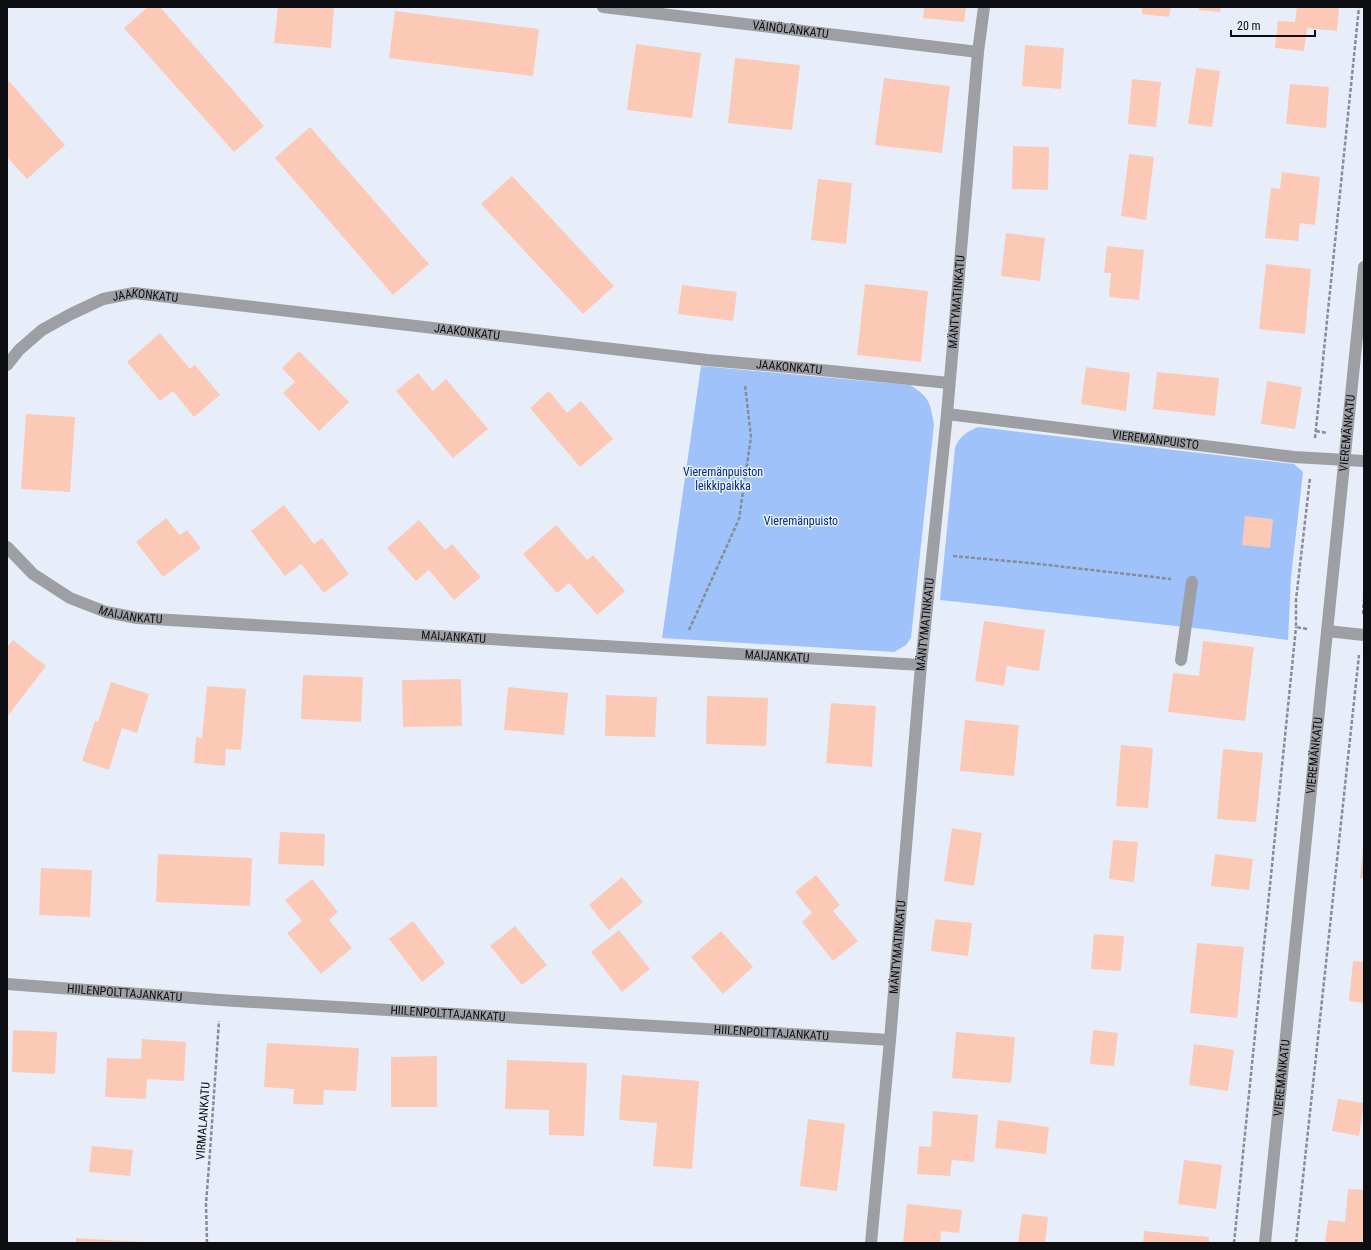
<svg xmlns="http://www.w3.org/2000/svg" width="1371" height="1250" viewBox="0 0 1371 1250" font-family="'Roboto Condensed',sans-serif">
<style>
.green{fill:#9fc2fb}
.building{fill:#fcc9b7}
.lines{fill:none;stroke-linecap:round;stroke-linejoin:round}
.path{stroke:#888d94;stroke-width:2.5;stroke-dasharray:4 2;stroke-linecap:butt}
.service{stroke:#9d9fa4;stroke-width:12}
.minor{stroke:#9d9fa4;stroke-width:12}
.labels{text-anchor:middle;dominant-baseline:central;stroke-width:3;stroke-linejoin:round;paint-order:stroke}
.street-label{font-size:12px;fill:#0c0e12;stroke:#e8eef9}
.park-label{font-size:12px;fill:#03307a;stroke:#e8eef9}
</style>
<rect width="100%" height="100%" fill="#e8eef9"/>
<!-- green -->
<g class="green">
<path d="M701,366L910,385C930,397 930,403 934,424L911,638L906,645L894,652L662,638Z"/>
<path d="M978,427L1294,464L1303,472L1291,577L1288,640L1203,629L940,600L955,448C959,437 966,432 978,427Z"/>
</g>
<!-- building -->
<g class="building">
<path d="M148,7H160L264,126L234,152L124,28Z"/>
<path d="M278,7H334L331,48L274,43Z"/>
<path d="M924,7H966L964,22L923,18Z"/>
<path d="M1142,7H1171L1169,17L1142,14Z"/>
<path d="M1199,7H1221L1220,12L1199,10Z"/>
<path d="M1297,7H1339L1337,31L1307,28L1304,51L1275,48L1278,21L1295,22Z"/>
<path d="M395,11L539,29L533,76L389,58Z"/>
<path d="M636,44L701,53L692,118L627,110Z"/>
<path d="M1025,45L1064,48L1061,89L1022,86Z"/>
<path d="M735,58L800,65L792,130L728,123Z"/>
<path d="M1196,68L1220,71L1212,127L1188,124Z"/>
<path d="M884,78L950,86L942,153L875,145Z"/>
<path d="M7,79L65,145L27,179L7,157Z"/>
<path d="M1132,79L1161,82L1156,127L1128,124Z"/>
<path d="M1290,84L1329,87L1326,128L1286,124Z"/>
<path d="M310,127L429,264L393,295L275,158Z"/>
<path d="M1013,146L1049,147L1048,190L1012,189Z"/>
<path d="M1129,154L1154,157L1146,220L1121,216Z"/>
<path d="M1282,172L1320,177L1315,225L1300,223L1298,241L1265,238L1271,188L1280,189Z"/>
<path d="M512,176L614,286L583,314L481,204Z"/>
<path d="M818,179L852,183L846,244L811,240Z"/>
<path d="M1006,233L1045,238L1040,281L1001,276Z"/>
<path d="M1107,246L1144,250L1139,300L1109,297L1111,273H1104Z"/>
<path d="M1266,264L1311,269L1305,334L1259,329Z"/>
<path d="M865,284L928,291L921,362L857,355Z"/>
<path d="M682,285L737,292L733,321L678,314Z"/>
<path d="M160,333L190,369L195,365L220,395L194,417L173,391L160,401L127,362Z"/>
<path d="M299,351L349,402L319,431L283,393L295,382L282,368Z"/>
<path d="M1086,367L1130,373L1126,411L1081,404Z"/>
<path d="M1157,372L1219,378L1215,416L1153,409Z"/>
<path d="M418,373L433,391L446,379L488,429L453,458L396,391Z"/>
<path d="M1267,381L1302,387L1295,429L1261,424Z"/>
<path d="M549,391L567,413L581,401L613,439L580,467L530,408Z"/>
<path d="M26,414L75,417L70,492L21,489Z"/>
<path d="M284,505L314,544L322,538L349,574L324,593L301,564L285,576L251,531Z"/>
<path d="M1245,516L1273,519L1270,548L1242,545Z"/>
<path d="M166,518L180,535L187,530L201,548L163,577L136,542Z"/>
<path d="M419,520L445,550L452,544L481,577L454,600L429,570L416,581L387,548Z"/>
<path d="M556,525L587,560L593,555L625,591L597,615L569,583L557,593L523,554Z"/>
<path d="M984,621L1045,630L1039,671L1007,666L1004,686L975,681Z"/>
<path d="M13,640L46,666L7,717V647Z"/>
<path d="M1203,641L1254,647L1245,721L1168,712L1173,673L1199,676Z"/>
<path d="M303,675L363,677L361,722L301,719Z"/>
<path d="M461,679L462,726L403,727L402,680Z"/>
<path d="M111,682L149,694L137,733L122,728L109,770L82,761L95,721L98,722Z"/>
<path d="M207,686L246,689L241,750L226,749L225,766L194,763L196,737L202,738Z"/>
<path d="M508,687L568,693L564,735L504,730Z"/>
<path d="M606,695L657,697L655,737L605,736Z"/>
<path d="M707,696L768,698L766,746L706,744Z"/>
<path d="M831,703L876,706L872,767L826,763Z"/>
<path d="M965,720L1019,725L1014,776L960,771Z"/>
<path d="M1121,745L1153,748L1148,808L1116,806Z"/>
<path d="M1223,749L1263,753L1256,822L1217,819Z"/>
<path d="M952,828L982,833L974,886L944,881Z"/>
<path d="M280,832L325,834L324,866L278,864Z"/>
<path d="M1113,840L1138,842L1134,882L1109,879Z"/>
<path d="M1363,850H1364V878H1360Z"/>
<path d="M158,854L252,858L250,906L156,902Z"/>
<path d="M1215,854L1253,859L1249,890L1211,886Z"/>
<path d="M41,868L92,870L90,917L39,915Z"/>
<path d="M816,875L840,905L833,911L858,941L833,961L802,922L812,913L795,892Z"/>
<path d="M622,877L643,902L609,930L589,905Z"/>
<path d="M312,879L338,912L329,920L352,948L321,974L287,933L302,921L285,900Z"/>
<path d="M935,919L972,923L968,956L931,951Z"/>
<path d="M413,921L445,963L422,982L389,939Z"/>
<path d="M515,926L547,965L522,985L490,946Z"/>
<path d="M619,930L650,969L622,992L591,952Z"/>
<path d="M721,931L753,967L723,994L691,957Z"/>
<path d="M1094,934L1124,936L1121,971L1091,969Z"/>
<path d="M1197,943L1244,947L1237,1018L1190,1013Z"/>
<path d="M1353,961L1364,962V1003L1349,1001Z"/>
<path d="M13,1030L57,1032L55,1074L12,1072Z"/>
<path d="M1093,1030L1118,1033L1114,1066L1090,1064Z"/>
<path d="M956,1032L1015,1037L1011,1083L952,1078Z"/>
<path d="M142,1039L186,1042L184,1081L147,1079L146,1099L105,1097L107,1058L141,1059Z"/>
<path d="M267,1043L359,1048L356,1091L324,1090L323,1105L293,1104L294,1089L264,1087Z"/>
<path d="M1194,1044L1234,1050L1228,1091L1189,1085Z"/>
<path d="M437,1056V1107H391V1057Z"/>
<path d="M507,1060L587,1063L584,1136L549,1135V1110L505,1109Z"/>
<path d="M622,1075L699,1081L692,1169L653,1166L657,1123L619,1120Z"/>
<path d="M1338,1099L1364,1103L1359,1136L1332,1131Z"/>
<path d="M933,1111L978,1115L974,1162L952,1160L950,1176L917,1174L919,1146L931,1147Z"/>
<path d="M808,1119L845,1124L837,1191L800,1186Z"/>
<path d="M998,1120L1049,1127L1046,1154L995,1148Z"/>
<path d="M92,1146L133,1150L130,1176L89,1172Z"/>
<path d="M1184,1160L1222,1165L1216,1209L1178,1204Z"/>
<path d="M1348,1189L1364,1190V1243L1344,1242L1343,1243H1325L1328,1220L1345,1222Z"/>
<path d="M907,1204L962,1210L959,1233L941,1231L940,1243H903Z"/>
<path d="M1022,1214L1048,1217L1045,1243H1018Z"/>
<path d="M1144,1231L1209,1237V1243H1143Z"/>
<path d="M76,1238L143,1242V1243H76Z"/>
</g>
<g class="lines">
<!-- path -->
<g class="path">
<path d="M1316,431L1327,433"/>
<path d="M1315,438L1359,7"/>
<path d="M953,556L1030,563L1171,579"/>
<path d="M1363,614L1364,599"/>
<path d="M1307,629L1296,627V600L1310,478"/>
<path d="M689,630L739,519L751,437L745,385"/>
<path d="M207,1243L206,1204L210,1152L219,1021"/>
<path d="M1234,1243L1296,627"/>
<path d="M1296,1243L1359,655"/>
</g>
<!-- service -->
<path class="service" d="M1181,660L1192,582"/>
<!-- minor -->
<g class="minor">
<path id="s1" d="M603,7L978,52"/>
<path id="s2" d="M7,365L19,350L42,330L71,314L103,299L134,293L707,360L811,369L949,383"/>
<path id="s3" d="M947,414L1294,457L1364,461"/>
<path id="s4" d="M7,547L33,574L70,598L106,612L137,618L921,665"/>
<path d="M1327,631L1364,635"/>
<path id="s5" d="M7,984L220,1000L890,1040"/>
<path id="s6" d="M871,1243L890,1040L921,665L947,414L978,52L984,7"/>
<path id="s7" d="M1265,1243L1364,267"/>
</g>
</g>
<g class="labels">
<!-- street labels -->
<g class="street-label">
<text stroke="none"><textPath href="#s1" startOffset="189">VÄINÖLÄNKATU</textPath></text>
<text stroke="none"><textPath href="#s2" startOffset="161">JAAKONKATU</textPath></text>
<text stroke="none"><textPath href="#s6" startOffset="945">MÄNTYMATINKATU</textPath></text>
<text stroke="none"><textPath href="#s2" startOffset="485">JAAKONKATU</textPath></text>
<text stroke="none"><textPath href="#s2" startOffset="809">JAAKONKATU</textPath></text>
<text stroke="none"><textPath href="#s7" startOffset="814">VIEREMÄNKATU</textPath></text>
<text stroke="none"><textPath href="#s3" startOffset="210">VIEREMÄNPUISTO</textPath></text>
<text stroke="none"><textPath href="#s4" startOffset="145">MAIJANKATU</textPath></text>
<text stroke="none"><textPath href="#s6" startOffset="621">MÄNTYMATINKATU</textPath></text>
<text stroke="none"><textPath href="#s4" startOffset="469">MAIJANKATU</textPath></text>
<text stroke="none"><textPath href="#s4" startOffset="793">MAIJANKATU</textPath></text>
<text stroke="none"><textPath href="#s7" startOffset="490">VIEREMÄNKATU</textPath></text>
<text stroke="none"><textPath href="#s6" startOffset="297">MÄNTYMATINKATU</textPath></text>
<text stroke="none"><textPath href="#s5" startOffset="118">HIILENPOLTTAJANKATU</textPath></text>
<text stroke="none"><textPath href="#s5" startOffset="442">HIILENPOLTTAJANKATU</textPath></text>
<text stroke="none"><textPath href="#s5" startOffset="766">HIILENPOLTTAJANKATU</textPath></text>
<text stroke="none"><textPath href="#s7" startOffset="166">VIEREMÄNKATU</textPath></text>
<text transform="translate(203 1121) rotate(-86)">VIRMALANKATU</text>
</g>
<!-- park labels -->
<g class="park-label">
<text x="723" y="472">Vieremänpuiston<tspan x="723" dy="14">leikkipaikka</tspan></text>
<text x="801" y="521">Vieremänpuisto</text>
</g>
</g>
<!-- border -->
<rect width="1371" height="1250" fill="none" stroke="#0c0e12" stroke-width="16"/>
<!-- scale -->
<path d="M1231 30v6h84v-6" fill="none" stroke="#0c0e12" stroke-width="2"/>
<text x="1237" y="30" font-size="12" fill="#0c0e12" stroke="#e8eef9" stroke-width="3" paint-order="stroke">20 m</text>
</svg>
